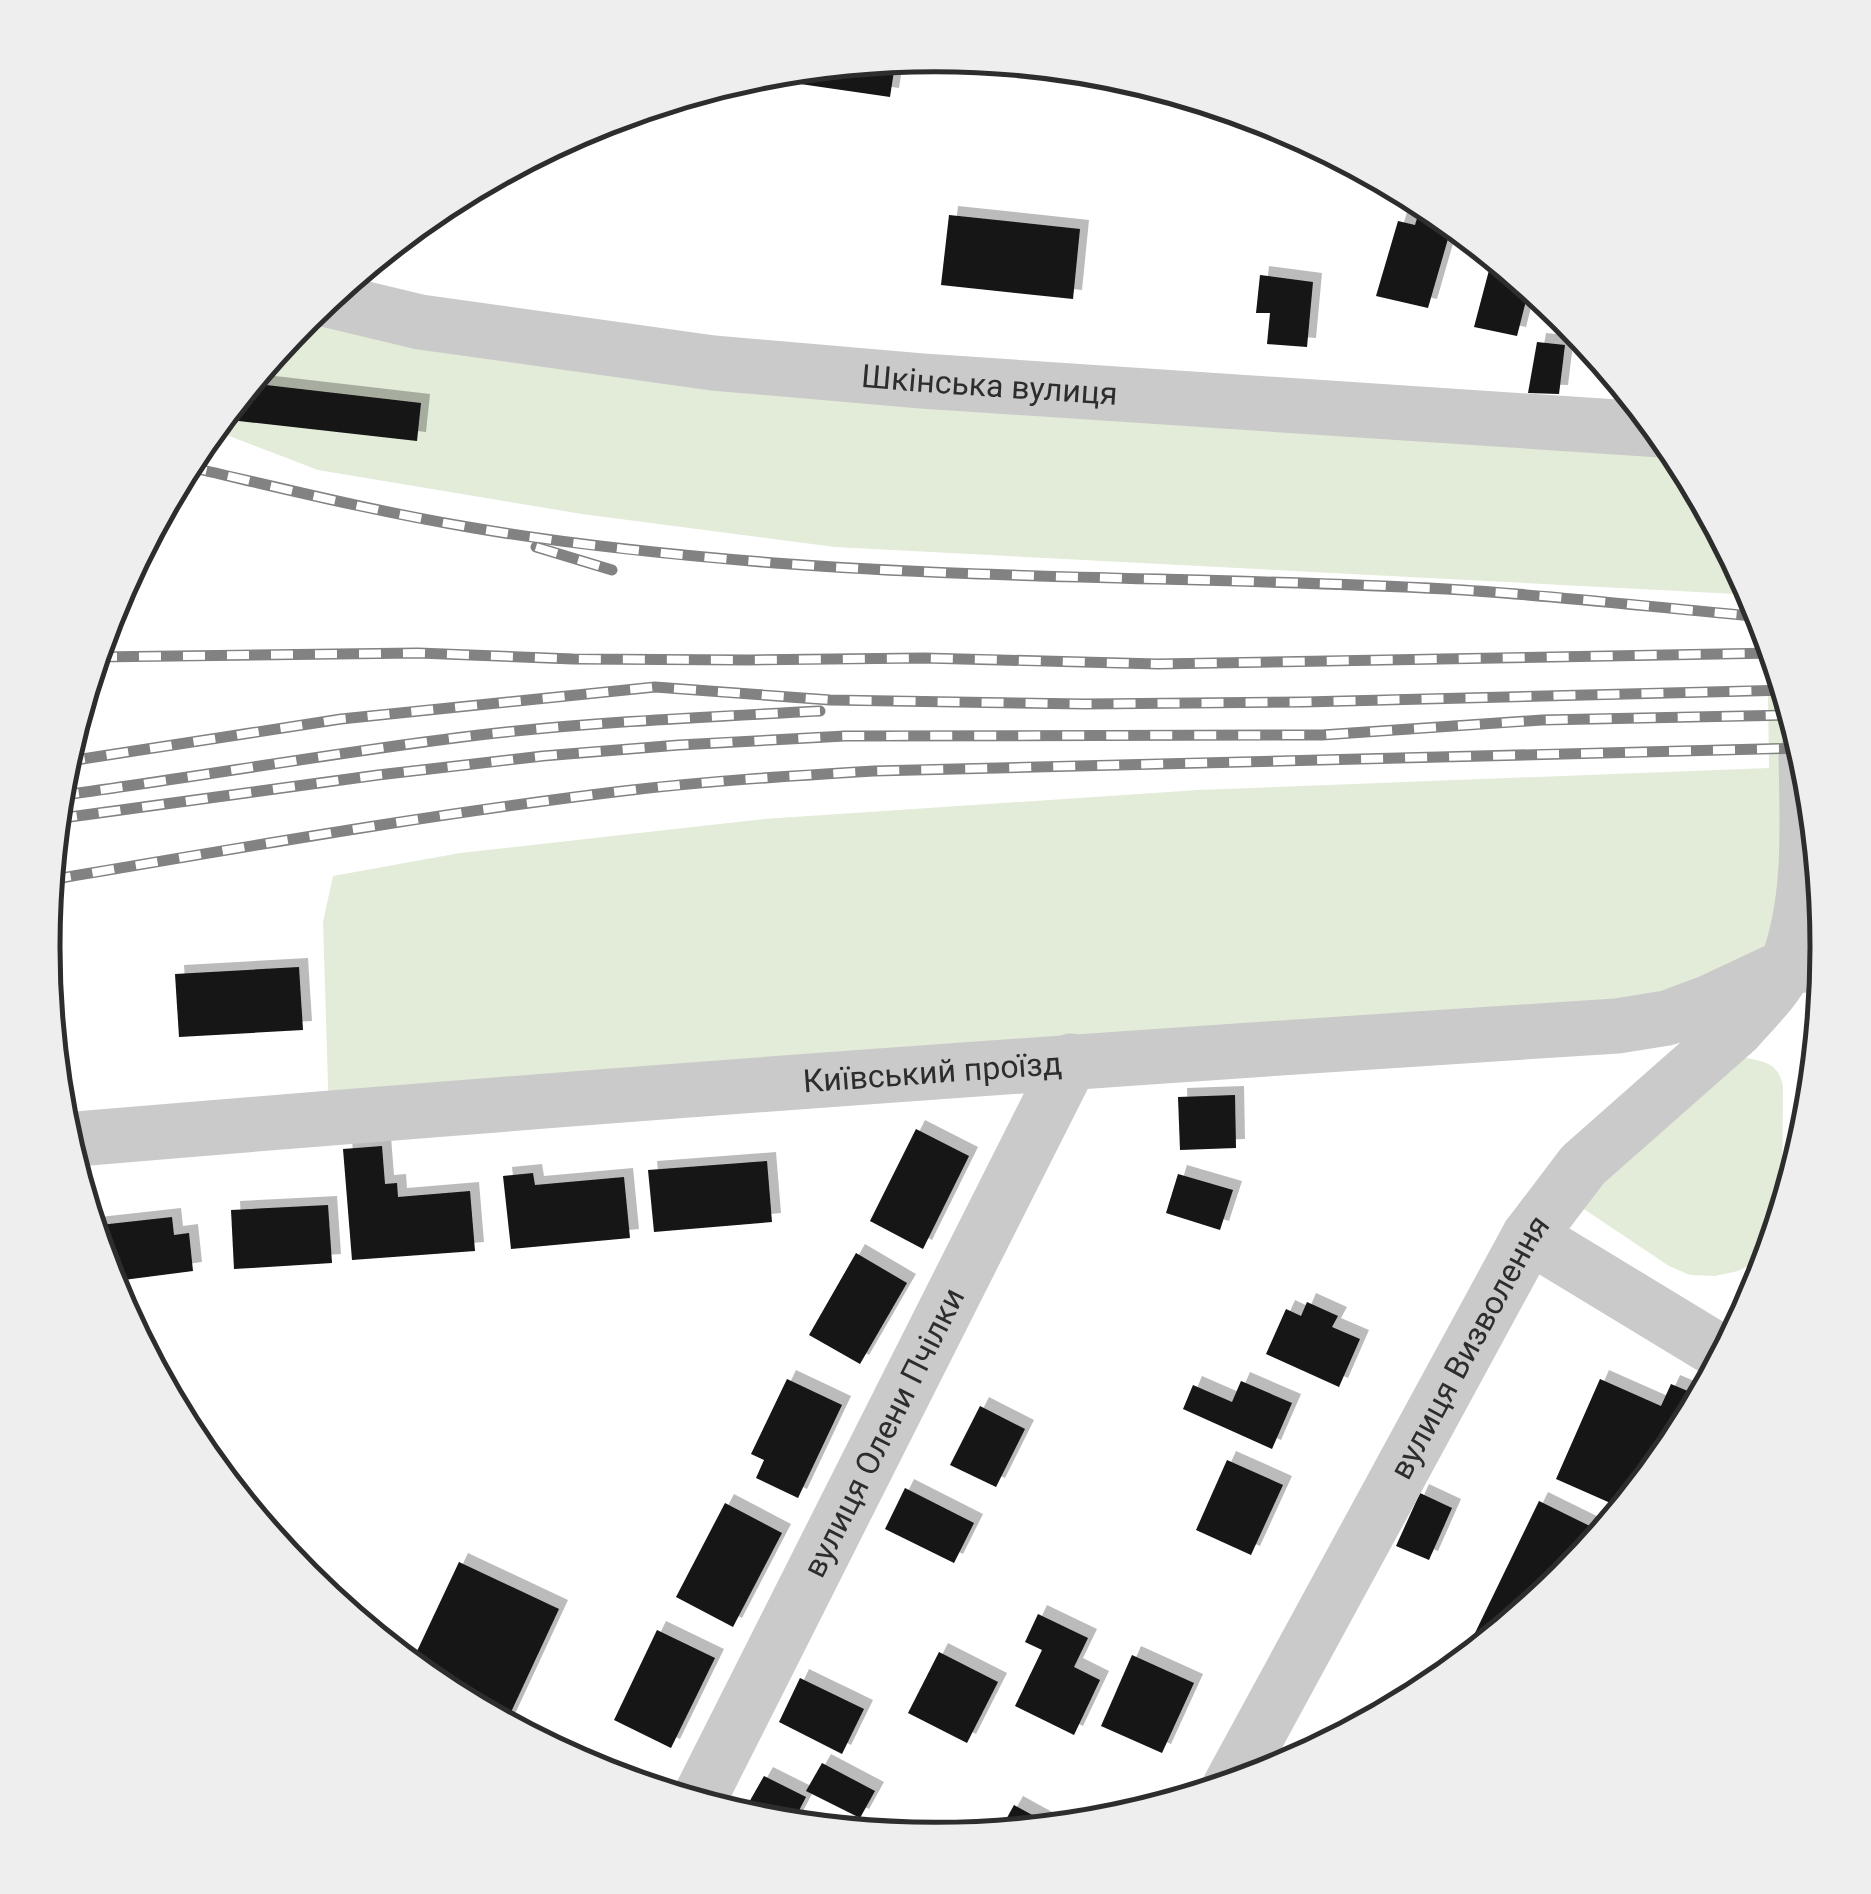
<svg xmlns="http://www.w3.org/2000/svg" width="1871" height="1894" viewBox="0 0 1871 1894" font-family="Roboto,sans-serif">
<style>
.green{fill:#e2ecd9}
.building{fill:#141414;filter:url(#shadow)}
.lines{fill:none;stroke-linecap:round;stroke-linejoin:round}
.minor{stroke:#cacaca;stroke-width:55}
.rail-casing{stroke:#828282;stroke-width:11}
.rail{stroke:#fff;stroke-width:8;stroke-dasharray:22;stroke-linecap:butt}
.labels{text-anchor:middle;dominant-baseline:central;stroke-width:10;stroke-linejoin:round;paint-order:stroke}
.street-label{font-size:32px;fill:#2d2d2d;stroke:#fff}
.rim{fill:none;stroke:#2d2d2d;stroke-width:5}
</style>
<defs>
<filter id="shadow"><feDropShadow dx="9" dy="-9" stdDeviation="0" flood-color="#0004"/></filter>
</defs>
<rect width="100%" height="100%" fill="#fff"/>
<!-- green -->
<g class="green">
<path d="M304,315L1661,430L1678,451L1755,595L835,547L582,514L318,470L211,429Z"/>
<path d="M1767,627L1811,773L1828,948L1710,1002L329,1117L323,922L333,876L460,853L764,819L1198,790L1769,768Z"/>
<path d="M1711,1054C1726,1056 1757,1057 1770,1065C1778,1069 1781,1078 1783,1086L1782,1218L1772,1247L1759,1260L1738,1271L1715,1276L1690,1275L1669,1266L1560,1193Z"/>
</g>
<!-- building -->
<g class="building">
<path d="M896,58L890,97L745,76L762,71Z"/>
<path d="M949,215L1080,229L1073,299L941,285Z"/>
<path d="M1418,215L1452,225L1428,308L1376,296L1398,221L1415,225Z"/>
<path d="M1493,255L1530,285L1517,336L1474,327Z"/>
<path d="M1260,275L1313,282L1307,347L1267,344L1270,313H1256Z"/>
<path d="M1537,342L1565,345L1559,394L1528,393Z"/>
<path d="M249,383L421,403L417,441L230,420L232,403Z"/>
<path d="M299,967L303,1030L179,1037L175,974Z"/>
<path d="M1235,1095L1236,1148L1180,1150L1178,1097Z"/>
<path d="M916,1129L969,1156L923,1249L870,1221Z"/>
<path d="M382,1146L385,1184L397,1183L398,1197L470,1191L475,1251L352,1260L343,1149Z"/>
<path d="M767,1161L772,1222L654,1232L648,1170Z"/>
<path d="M533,1173L535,1185L624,1177L630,1238L511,1249L503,1176Z"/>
<path d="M1178,1174L1233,1190L1220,1230L1166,1213Z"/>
<path d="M328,1205L332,1263L234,1269L231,1210Z"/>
<path d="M172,1217L174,1235L189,1233L193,1271L108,1282L91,1226Z"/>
<path d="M856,1253L907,1283L860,1364L809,1335Z"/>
<path d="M1307,1302L1338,1316L1332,1327L1360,1339L1339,1387L1266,1354L1286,1309L1301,1316Z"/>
<path d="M787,1379L842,1405L798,1498L756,1478L764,1460L751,1454Z"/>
<path d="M1600,1379L1661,1406L1671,1384L1702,1397L1678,1444L1624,1509L1556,1479Z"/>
<path d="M1241,1381L1292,1403L1272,1449L1183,1409L1193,1385L1232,1402Z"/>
<path d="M980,1406L1025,1429L996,1487L950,1465Z"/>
<path d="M1227,1460L1283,1485L1251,1555L1196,1530Z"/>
<path d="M905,1488L974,1523L954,1563L885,1529Z"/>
<path d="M1420,1493L1452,1508L1429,1560L1396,1546Z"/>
<path d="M1539,1501L1604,1533L1567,1579L1458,1668Z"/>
<path d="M725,1503L782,1533L733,1627L676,1597Z"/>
<path d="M459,1562L559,1609L505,1725L439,1689L410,1666Z"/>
<path d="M1038,1614L1088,1638L1074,1667L1100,1680L1074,1735L1015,1706L1042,1650L1025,1642Z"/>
<path d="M657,1630L715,1658L671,1748L614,1720Z"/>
<path d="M939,1652L998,1682L967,1743L908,1713Z"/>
<path d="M1132,1655L1194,1683L1162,1753L1101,1726Z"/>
<path d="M800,1678L864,1709L842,1754L779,1722Z"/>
<path d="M822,1763L875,1791L860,1818L806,1791Z"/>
<path d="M764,1776L806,1797L791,1826L751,1820L757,1807L748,1804Z"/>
<path d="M1014,1805L1056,1828L998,1834Z"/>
</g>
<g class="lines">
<!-- minor -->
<g class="minor">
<path id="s1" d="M324,299L420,322L713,363L922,381L1661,430"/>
<path id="s2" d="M65,1140C582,1096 1099,1059 1617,1026L1667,1018L1710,1002L1787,966L1827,964"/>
<path d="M1529,1236L1725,1355"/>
<path id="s3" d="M1230,1786L1529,1236L1583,1165L1736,1030C1751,1013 1781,983 1788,963C1812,897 1807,823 1806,755"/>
<path id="s4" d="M697,1803L1071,1061"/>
</g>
<!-- rail casing -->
<g class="rail-casing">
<g id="rail">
<path d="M185,466C281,488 377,512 474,528C573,545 675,555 775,563C999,580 1223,577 1446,589C1552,595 1658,608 1764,617"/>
<path d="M536,547L612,570"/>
<path d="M95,657L418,653L573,659L749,660L924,658L1158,664L1775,653"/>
<path d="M63,762L341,719L655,687L830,700L1085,704L1304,702L1786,690"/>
<path d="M57,796C198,777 338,752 479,735C592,722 706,717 820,711"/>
<path d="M55,819L378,775L543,756L679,745L845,736L1322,735L1542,720L1794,715"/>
<path d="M49,880C240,848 431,814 623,791C706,781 790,776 874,771L1804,748"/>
</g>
</g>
<!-- rail -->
<use href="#rail" class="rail"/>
</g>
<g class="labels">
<!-- street labels -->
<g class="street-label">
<text stroke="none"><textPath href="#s1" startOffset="672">Шкінська вулиця</textPath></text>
<text stroke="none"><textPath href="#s2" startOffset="870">Київський проїзд</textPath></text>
<text stroke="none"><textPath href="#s3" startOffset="500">вулиця Визволення</textPath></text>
<text stroke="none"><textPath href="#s4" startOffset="415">вулиця Олени Пчілки</textPath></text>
</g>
</g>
<!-- crop -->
<path d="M0 0H1871V1894H0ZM60 947a875 875 0 1 1 1750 0a875 875 0 1 1-1750 0Z" fill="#eee" fill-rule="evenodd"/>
<path class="rim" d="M60 947a875 875 0 1 1 1750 0a875 875 0 1 1-1750 0Z"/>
</svg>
